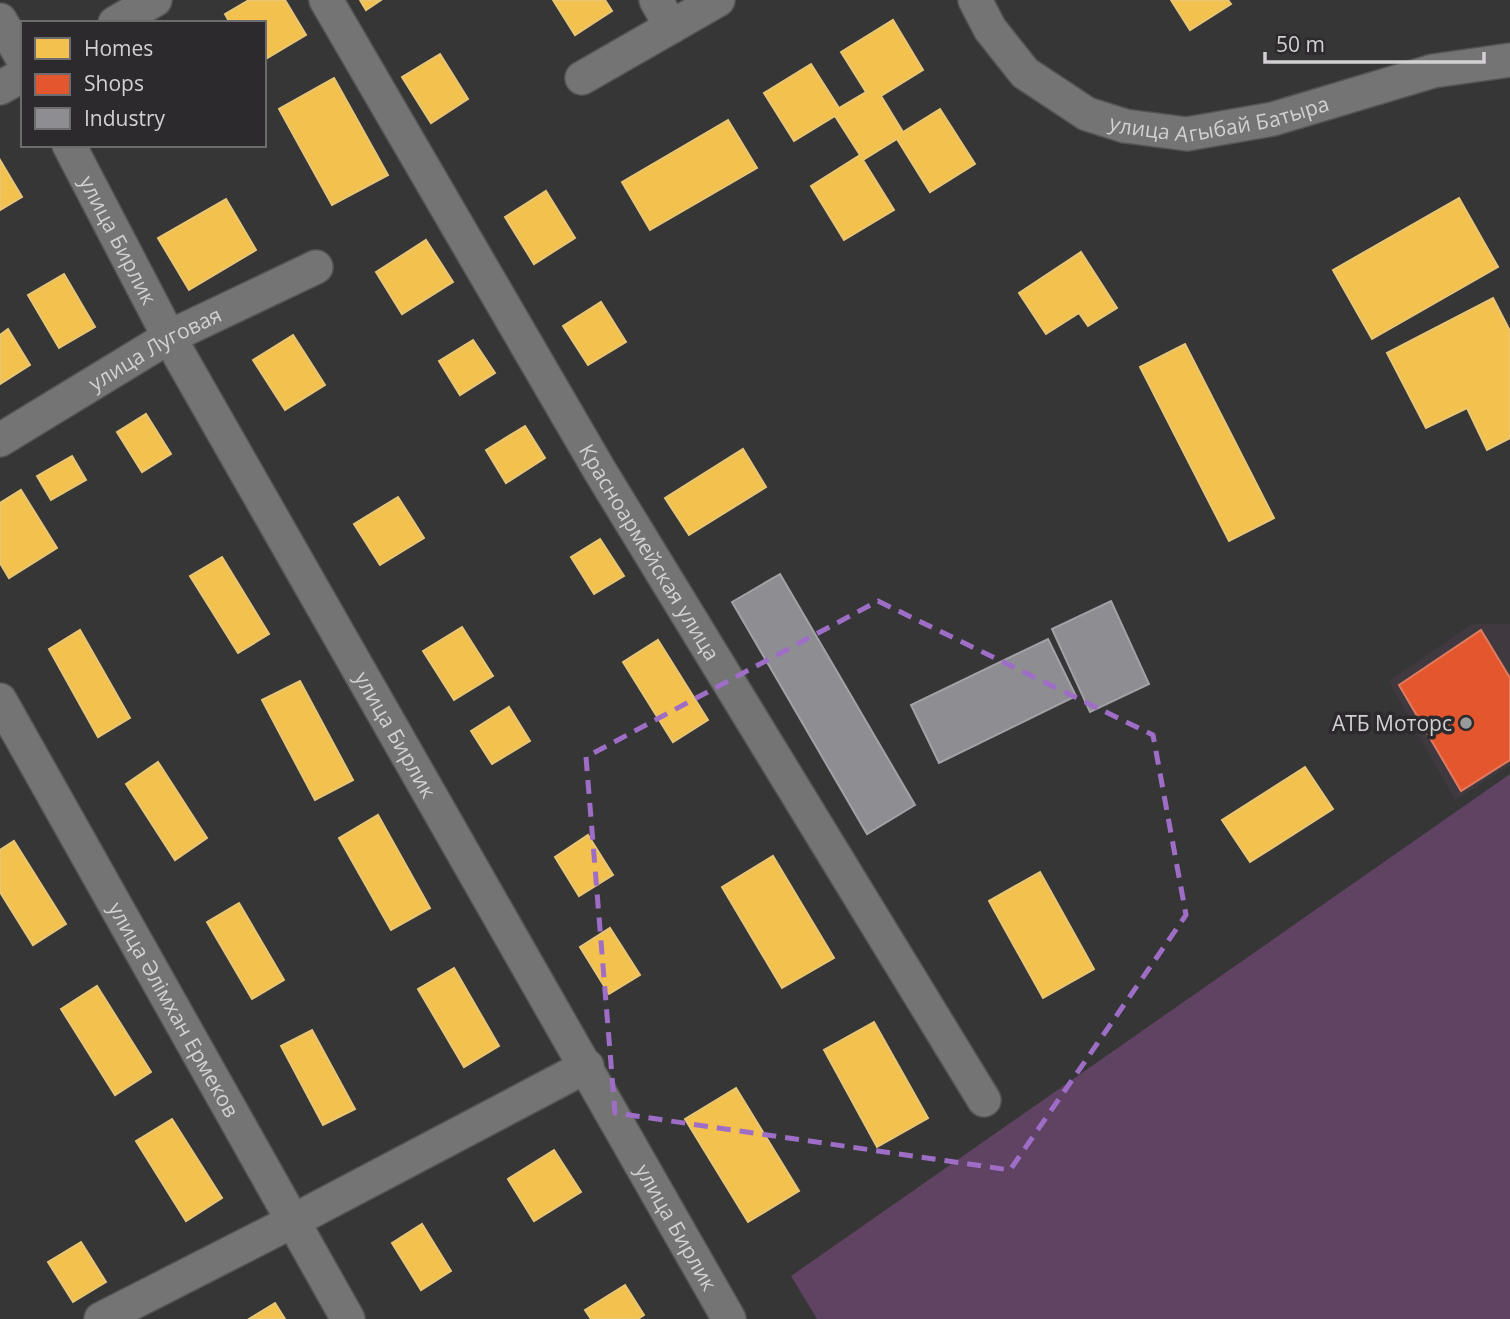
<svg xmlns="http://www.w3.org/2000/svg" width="1510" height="1319" viewBox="0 0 1510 1319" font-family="'Open Sans',sans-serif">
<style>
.built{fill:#403a40}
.green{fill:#604262}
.homes{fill:#f2c14e;stroke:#e8c676;stroke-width:2}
.shops{fill:#e4572e;stroke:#df7b5f;stroke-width:2}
.industry{fill:#8d8d92;stroke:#a2a1a5;stroke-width:2}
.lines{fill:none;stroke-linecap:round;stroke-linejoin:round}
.minor-casing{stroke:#545454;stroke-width:36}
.minor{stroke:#747474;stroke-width:33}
.marked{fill:none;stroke:#9e6ec7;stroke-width:5;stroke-dasharray:14 9;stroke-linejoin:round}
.poi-dot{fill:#9b9a9b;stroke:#2d2a2d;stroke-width:2.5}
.labels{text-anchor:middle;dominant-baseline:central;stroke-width:7;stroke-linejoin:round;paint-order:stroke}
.street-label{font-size:21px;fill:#d2d0d2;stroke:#2d2a2d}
.poi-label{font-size:21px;fill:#d2d0d2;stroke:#2d2a2d;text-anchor:end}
</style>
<rect width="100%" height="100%" fill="#363636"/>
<!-- built -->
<path class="built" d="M1472,624H1510V765L1455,800L1389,681Z"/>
<!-- green -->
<path class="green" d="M1510,774V1319H817L791,1276Z"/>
<!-- homes -->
<g class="homes">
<path d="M249,0H285L306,35L264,60V23H230L225,14Z"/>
<path d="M360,0H381L366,10Z"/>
<path d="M553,0H605L612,11L575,35Z"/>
<path d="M1171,0H1228L1231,4L1190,30Z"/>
<path d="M893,20L923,70L881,96L903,132L940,109L975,164L930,192L897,139L863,160L894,210L844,240L811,186L860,155L835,116L794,141L764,93L811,64L839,108L866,92L841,52Z"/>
<path d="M440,54L468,99L431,123L402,77Z"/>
<path d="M334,78L388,175L332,205L279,109Z"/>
<path d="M728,120L757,168L650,230L622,182Z"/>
<path d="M0,160L22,197L0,210Z"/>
<path d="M546,191L575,238L534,264L505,217Z"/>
<path d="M1459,198L1498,267L1372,339L1333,270Z"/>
<path d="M226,199L256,250L189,290L158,238Z"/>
<path d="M426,240L453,282L402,314L376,272Z"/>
<path d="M1081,252L1117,308L1088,326L1079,313L1046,334L1019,293Z"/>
<path d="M64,274L95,327L59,348L28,295Z"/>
<path d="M1493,298L1510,331V438L1487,450L1467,408L1426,428L1387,353Z"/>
<path d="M601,302L626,342L588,365L563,326Z"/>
<path d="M8,329L30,365L0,384V335Z"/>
<path d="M293,335L325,385L285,410L253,360Z"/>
<path d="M473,340L495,373L460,395L439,361Z"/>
<path d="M1185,344L1274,518L1229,541L1140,367Z"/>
<path d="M146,414L171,454L142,472L117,432Z"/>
<path d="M525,426L545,458L506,483L486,450Z"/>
<path d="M743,449L766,487L689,535L665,498Z"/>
<path d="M72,456L86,480L51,500L37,476Z"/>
<path d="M21,490L57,548L9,578L0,563V503Z"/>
<path d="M398,497L424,538L380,565L354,524Z"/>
<path d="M600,539L624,576L594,594L571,557Z"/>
<path d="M222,557L269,634L238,653L190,576Z"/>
<path d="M462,627L493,676L454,700L423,651Z"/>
<path d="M80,630L130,718L98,737L49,649Z"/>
<path d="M658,640L708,720L673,742L623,662Z"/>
<path d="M300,681L353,780L315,800L262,700Z"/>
<path d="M509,707L530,741L492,764L471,731Z"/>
<path d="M158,762L207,838L175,860L126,784Z"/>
<path d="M1305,767L1333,809L1250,862L1222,820Z"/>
<path d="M378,815L430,908L391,930L339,838Z"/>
<path d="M588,835L613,875L579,896L555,857Z"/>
<path d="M14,841L66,924L33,945L0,892V850Z"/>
<path d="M773,856L834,958L782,988L722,887Z"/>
<path d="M1040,872L1094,969L1043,998L989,901Z"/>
<path d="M239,903L284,980L252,999L207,922Z"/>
<path d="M610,928L640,975L609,994L580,947Z"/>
<path d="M454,968L499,1046L464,1067L418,989Z"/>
<path d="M97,986L151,1072L115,1095L61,1009Z"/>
<path d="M874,1022L928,1118L877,1147L824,1050Z"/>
<path d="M312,1030L355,1109L323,1125L281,1046Z"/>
<path d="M736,1088L799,1191L748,1222L685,1119Z"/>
<path d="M172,1119L222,1198L186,1221L136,1141Z"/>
<path d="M554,1150L581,1192L534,1221L508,1179Z"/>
<path d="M422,1224L451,1271L421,1290L392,1243Z"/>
<path d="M81,1242L106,1282L73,1302L48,1262Z"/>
<path d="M625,1285L644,1315L638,1319H591L585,1310Z"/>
<path d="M275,1303L285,1319H249Z"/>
</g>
<!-- shops -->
<path class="shops" d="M1481,630L1510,678V760L1461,791L1399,685Z"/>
<!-- industry -->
<g class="industry">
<path d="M780,574L915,805L867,834L732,602Z"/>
<path d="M1111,601L1149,684L1090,712L1052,629Z"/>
<path d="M1048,639L1076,696L939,763L911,705Z"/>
</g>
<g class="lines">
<!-- minor casing -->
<g class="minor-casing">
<g id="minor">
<path id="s1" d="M326,0L600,471L984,1100"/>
<path d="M656,0L671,27"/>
<path id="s2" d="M975,0L990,29L1025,73L1087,114L1125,126L1187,134L1273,119L1433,71L1510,60"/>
<path d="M0,20L23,59"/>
<path d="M115,23L155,0"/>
<path d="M582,78L718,0"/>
<path d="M0,88L23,75"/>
<path id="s3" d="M69,145L169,337L729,1319"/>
<path id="s4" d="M0,440L169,337L316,267"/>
<path id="s5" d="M0,700L348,1319"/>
<path d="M101,1319L293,1221L587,1066"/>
</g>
</g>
<!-- minor -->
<use href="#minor" class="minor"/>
</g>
<!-- marked area -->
<path class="marked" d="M878,601L1153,735L1186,915L1010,1170L615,1113L586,757Z"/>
<!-- markers -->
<circle class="poi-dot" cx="1466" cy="723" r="7"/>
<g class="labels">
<!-- street labels -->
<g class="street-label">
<text stroke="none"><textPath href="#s2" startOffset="299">улица Агыбай Батыра</textPath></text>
<text stroke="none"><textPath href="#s3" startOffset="107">улица Бирлик</textPath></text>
<text stroke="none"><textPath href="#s4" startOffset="180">улица Луговая</textPath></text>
<text stroke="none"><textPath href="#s1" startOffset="640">Красноармейская улица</textPath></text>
<text stroke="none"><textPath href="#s3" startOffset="674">улица Бирлик</textPath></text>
<text stroke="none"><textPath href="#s5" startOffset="355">улица Әлімхан Ермеков</textPath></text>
<text stroke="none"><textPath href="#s3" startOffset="1241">улица Бирлик</textPath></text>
</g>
<!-- poi labels -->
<g class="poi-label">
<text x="1452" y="723">АТБ Моторс</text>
</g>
</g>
<!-- legend -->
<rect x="21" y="21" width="245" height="126" fill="#2d2a2d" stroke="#6f6c6f" stroke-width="2"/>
<rect x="35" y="38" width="35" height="21" fill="#f2c14e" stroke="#6f6c6f" stroke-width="2"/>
<text x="84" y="56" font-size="21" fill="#d2d0d2">Homes</text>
<rect x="35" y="74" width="35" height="21" fill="#e4572e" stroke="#6f6c6f" stroke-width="2"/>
<text x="84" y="91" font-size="21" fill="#d2d0d2">Shops</text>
<rect x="35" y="108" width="35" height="21" fill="#8d8d92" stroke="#6f6c6f" stroke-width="2"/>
<text x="84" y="126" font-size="21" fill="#d2d0d2">Industry</text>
<!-- scale -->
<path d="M1265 52v10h219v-10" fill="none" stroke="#d2d0d2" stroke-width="3.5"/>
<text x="1276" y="52" font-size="21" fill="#d2d0d2" stroke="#2d2a2d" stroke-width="5" paint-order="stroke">50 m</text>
</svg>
